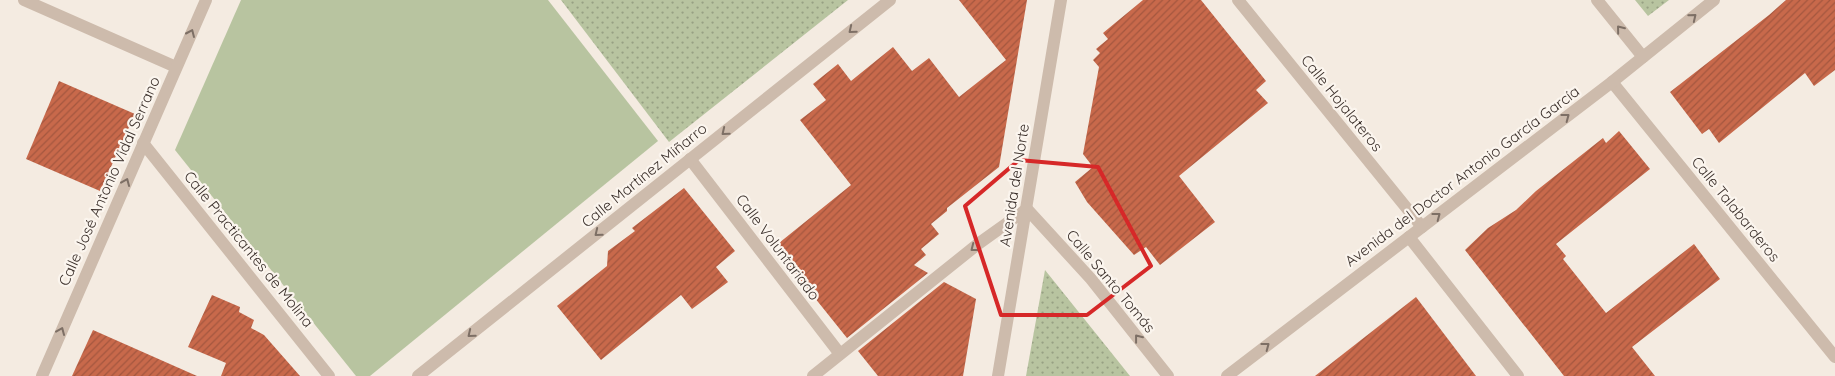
<svg xmlns="http://www.w3.org/2000/svg" width="1835" height="376" viewBox="0 0 1835 376" font-family="Quicksand,sans-serif">
<style>
.grass{fill:#b8c4a0}
.park{fill:url(#park-dots)}
.building{fill:url(#building-hatch)}
.lines{fill:none;stroke-linecap:round;stroke-linejoin:round}
.minor{stroke:#cdbbac;stroke-width:12}
.oneway{stroke:#7d6f65}
.marked{fill:none;stroke:#d62828;stroke-width:4;stroke-linejoin:round}
.labels{text-anchor:middle;dominant-baseline:central;stroke-width:4.5;stroke-linejoin:round;paint-order:stroke}
.street-label{font-size:15px;fill:#3b302b;stroke:#fbf5ee}
</style>
<defs>
<pattern id="park-dots" width="8" height="8" patternUnits="userSpaceOnUse" patternTransform="scale(1.25)"><rect width="8" height="8" fill="#b8c4a0"/><path d="M2 2h.1M6 6h.1" fill="none" stroke="#97a083" stroke-width="1.8" stroke-linecap="round"/></pattern>
<pattern id="building-hatch" width="6" height="6" patternUnits="userSpaceOnUse" patternTransform="scale(1.25)"><rect width="6" height="6" fill="#c8694b"/><path d="M-1 1l2-2M0 6l6-6M5 7l2-2" fill="none" stroke="#a4573f"/></pattern>
</defs>
<rect width="100%" height="100%" fill="#f4ebe1"/>
<!-- grass -->
<path class="grass" d="M241,0H548L658,141L370,376H356L175,150Z"/>
<!-- park -->
<g class="park">
<path d="M561,0H848L669,142Z"/>
<path d="M1635,0H1669L1648,16Z"/>
<path d="M1045,270L1130,376H1026Z"/>
</g>
<!-- building -->
<g class="building">
<path d="M959,0H1027L999,167L947,208V211L931,224L939,234L921,249L926,255L914,265L928,273L847,338L774,247L851,185L800,120L826,100L813,84L838,64L851,81L893,47L912,71L929,58L959,97L1006,60Z"/>
<path d="M1143,0H1201L1266,81L1256,90L1268,103L1179,176L1215,222L1160,265L1146,247L1134,255L1087,202L1075,182L1093,167L1083,154L1099,67L1093,60L1100,53L1096,49L1108,39L1103,33Z"/>
<path d="M1786,0H1835V70L1814,86L1805,73L1719,143L1709,129L1702,134L1670,92L1769,15Z"/>
<path d="M59,81L135,114L100,191L26,159Z"/>
<path d="M1619,131L1650,169L1556,244L1566,256L1563,259L1606,313L1694,244L1720,279L1632,347L1655,376H1564L1465,250L1488,228L1516,210L1536,191L1603,138L1606,143Z"/>
<path d="M684,188L735,251L716,267L728,282L692,309L681,295L601,360L557,306L607,266L608,251L635,231L632,228Z"/>
<path d="M944,282L976,299L963,376H878L858,351Z"/>
<path d="M212,295L240,307L239,312L254,320L251,328L264,335L300,376H221L226,363L188,347Z"/>
<path d="M1416,297L1476,376H1315Z"/>
<path d="M93,330L197,376H72Z"/>
</g>
<g class="lines">
<!-- minor -->
<g class="minor">
<path d="M24,0L176,67"/>
<path d="M1238,0L1422,227"/>
<path d="M1597,0L1643,57"/>
<path d="M1612,82L1835,357"/>
<path d="M143,143L329,376"/>
<path d="M690,159L840,354"/>
<path d="M1409,237L1518,376"/>
<path d="M42,376L206,0"/>
<path d="M418,376L890,0"/>
<path d="M813,376L978,244L1027,209L1091,279L1168,376"/>
<path d="M998,376L1061,0"/>
<path d="M1227,376L1612,82L1714,0"/>
</g>
</g>
<!-- one-way arrows -->
<defs><path id="oneway-chevron" d="M-2-3.5L2.5 0L-2 3.5" fill="none" stroke-width="1.6" stroke-linecap="round" stroke-linejoin="round" transform="scale(1.25)"/></defs>
<g class="oneway">
<use href="#oneway-chevron" transform="translate(1693 17) rotate(-39)"/>
<use href="#oneway-chevron" transform="translate(1620 29) rotate(-129)"/>
<use href="#oneway-chevron" transform="translate(852 30) rotate(141)"/>
<use href="#oneway-chevron" transform="translate(191 33) rotate(-66)"/>
<use href="#oneway-chevron" transform="translate(1566 117) rotate(-37)"/>
<use href="#oneway-chevron" transform="translate(725 132) rotate(141)"/>
<use href="#oneway-chevron" transform="translate(126 182) rotate(-67)"/>
<use href="#oneway-chevron" transform="translate(1437 216) rotate(-37)"/>
<use href="#oneway-chevron" transform="translate(598 233) rotate(141)"/>
<use href="#oneway-chevron" transform="translate(974 248) rotate(142)"/>
<use href="#oneway-chevron" transform="translate(61 331) rotate(-67)"/>
<use href="#oneway-chevron" transform="translate(471 334) rotate(141)"/>
<use href="#oneway-chevron" transform="translate(1138 338) rotate(-128)"/>
<use href="#oneway-chevron" transform="translate(1266 346) rotate(-37)"/>
</g>
<!-- marked area -->
<path class="marked" d="M1019,160L1098,167L1151,266L1087,315H1001L965,206Z"/>
<g class="labels">
<!-- street labels -->
<g class="street-label">
<text transform="translate(1342 103) rotate(51)">Calle Hojalateros</text>
<text transform="translate(644 175) rotate(-39)">Calle Martínez Miñarro</text>
<text transform="translate(1462 176) rotate(-37)">Avenida del Doctor Antonio García García</text>
<text transform="translate(109 181) rotate(-66)">Calle José Antonio Vidal Serrano</text>
<text transform="translate(1014 185) rotate(-81)">Avenida del Norte</text>
<text transform="translate(1736 209) rotate(51)">Calle Talabarderos</text>
<text transform="translate(778 247) rotate(53)">Calle Voluntariado</text>
<text transform="translate(249 249) rotate(51)">Calle Practicantes de Molina</text>
<text transform="translate(1111 281) rotate(50)">Calle Santo Tomás</text>
</g>
</g>
</svg>
